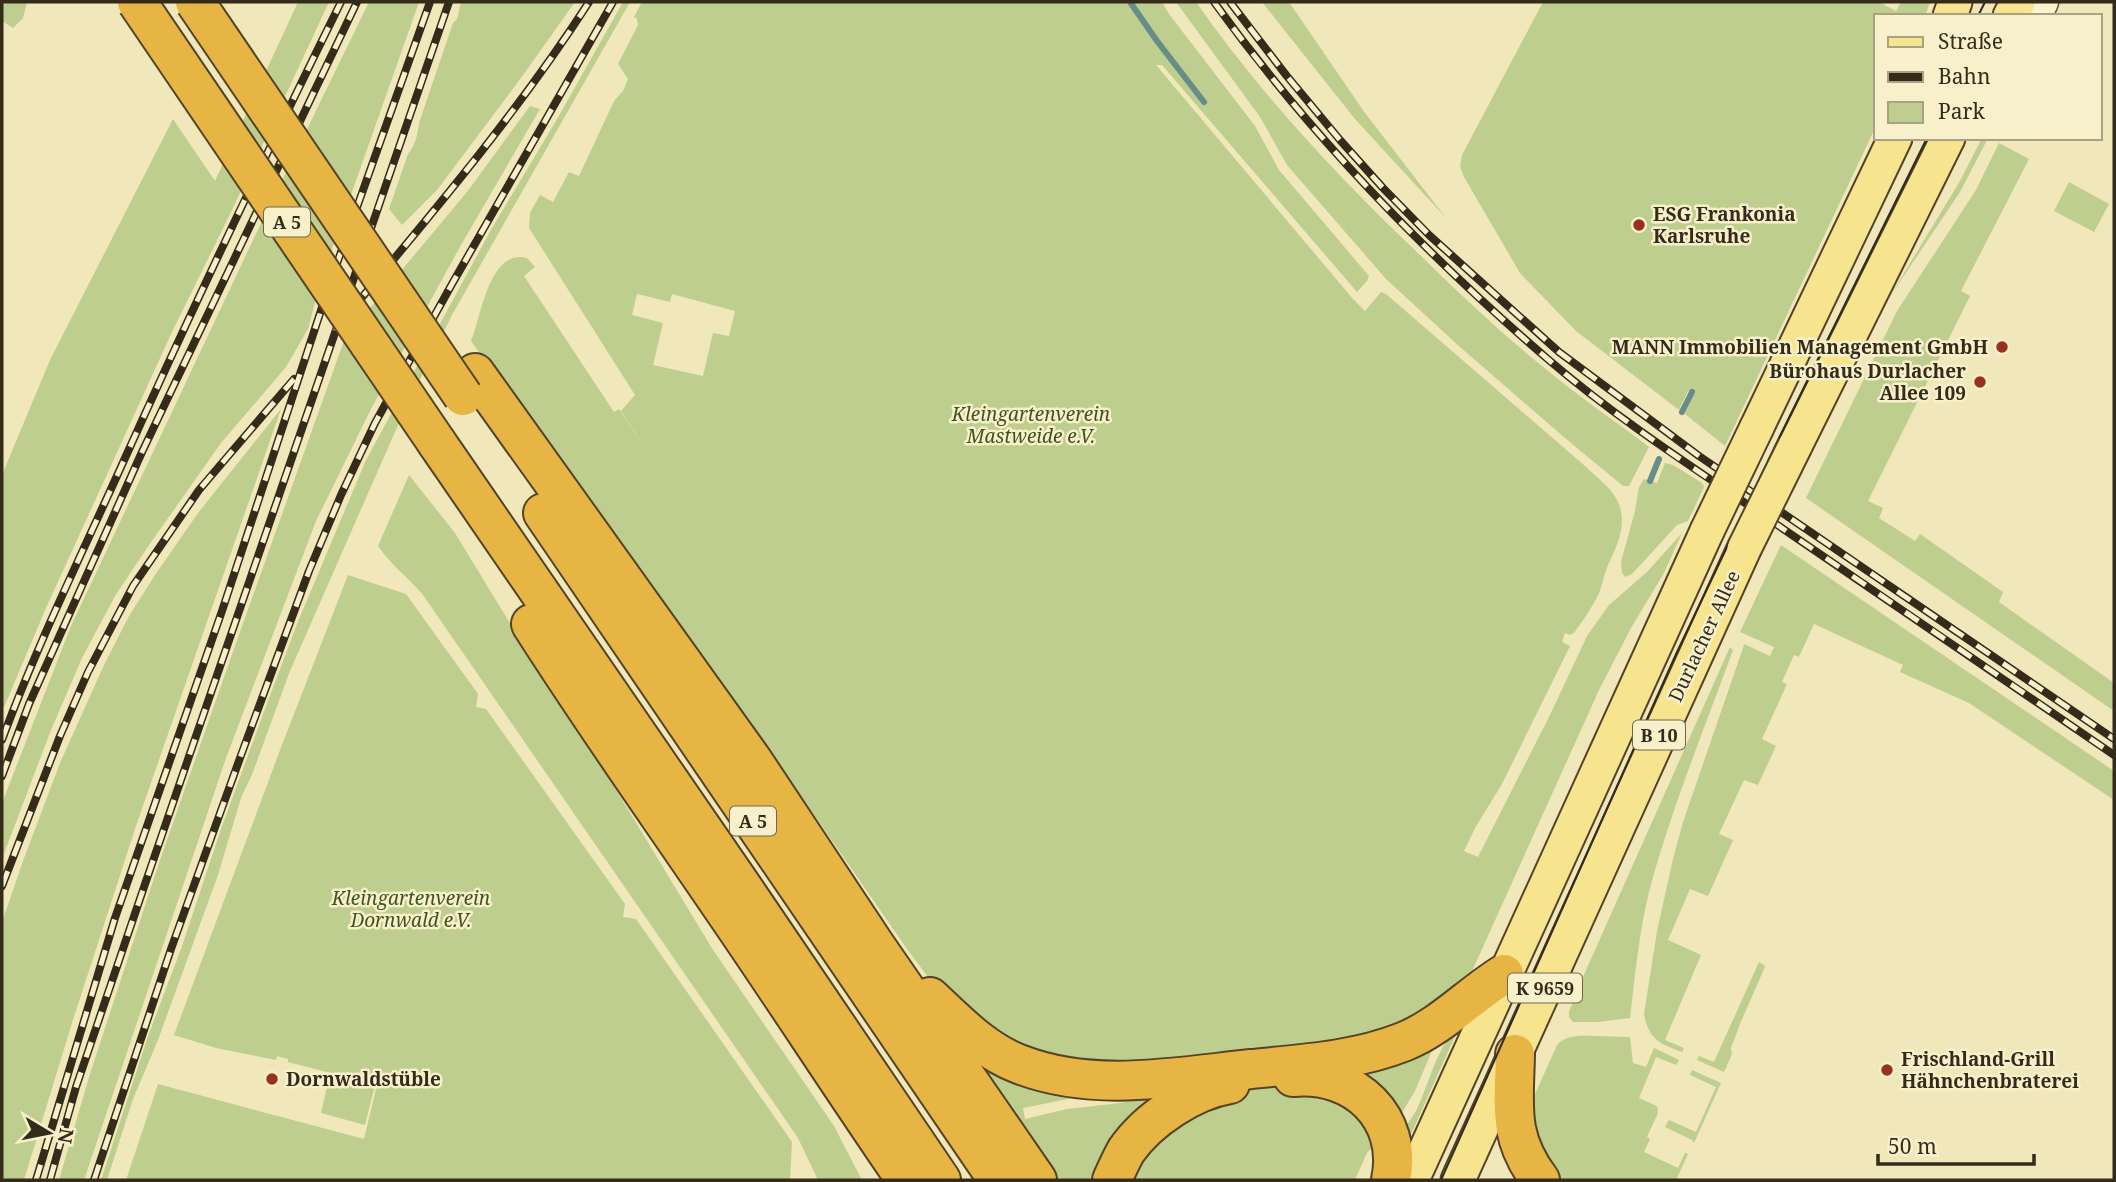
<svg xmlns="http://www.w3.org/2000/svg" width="2116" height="1182" viewBox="0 0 2116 1182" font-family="'Noto Serif',serif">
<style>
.green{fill:#bece8e;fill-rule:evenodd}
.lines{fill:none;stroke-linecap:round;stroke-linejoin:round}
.stream{stroke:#678d89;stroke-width:6}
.secondary-casing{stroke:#695738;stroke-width:33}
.primary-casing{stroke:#544329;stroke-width:37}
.motorway-casing{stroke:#544329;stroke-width:42}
.secondary{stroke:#faf3ce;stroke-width:30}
.primary{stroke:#f7e48e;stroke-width:33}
.motorway{stroke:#e6b544;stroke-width:38}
.tram{stroke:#352b1a;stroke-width:2}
.rail-casing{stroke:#352b1a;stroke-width:8}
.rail{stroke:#f7f0ca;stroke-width:5;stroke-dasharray:16;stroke-linecap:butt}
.primary-bridge-casing{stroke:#544329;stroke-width:37;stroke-linecap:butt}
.motorway-bridge-casing{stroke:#544329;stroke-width:42;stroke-linecap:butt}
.primary-bridge{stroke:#f7e48e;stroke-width:33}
.motorway-bridge{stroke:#e6b544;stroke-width:38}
.poi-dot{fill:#993121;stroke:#f7f0ca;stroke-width:2.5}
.labels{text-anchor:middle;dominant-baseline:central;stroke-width:5;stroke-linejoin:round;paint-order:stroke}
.shield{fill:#f7f0ca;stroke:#6f664f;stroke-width:2}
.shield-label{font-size:18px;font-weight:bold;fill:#352b1a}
.poi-label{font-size:19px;font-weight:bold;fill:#352b1a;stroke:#f7f0ca;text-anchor:start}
.park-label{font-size:19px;font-style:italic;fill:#3f531f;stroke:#f7f0ca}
.street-label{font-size:19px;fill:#352b1a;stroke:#f7f0ca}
</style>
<rect width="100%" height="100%" fill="#f0e7ba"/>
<!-- green -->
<g class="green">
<path d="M2,2H27L23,18L13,28L2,21Z"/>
<path d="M298,2H329L233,208L172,332L46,608L2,712V475L50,360L173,119L215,181Z"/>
<path d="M369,2H419L321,280L308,329L286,367L221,443L147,548L115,596L82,658L51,730L2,859V803L71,626L254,238Z"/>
<path d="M461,2H575L521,78L437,190L402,225L389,209L408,154C415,146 418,134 419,123L453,23L457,19Z"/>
<path d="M623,2H630L452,315L402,416L290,671L253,772L241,798L218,875L158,1040L133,1099L107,1180H101L147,1039L181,949L221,829L265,709L297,624L366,460L492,228L556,121Z"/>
<path d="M642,2H1162L1169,14L1255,126L1279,170L1369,276L1367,281L1357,292L1162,65H1156L1353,299L1365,311L1381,292L1386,294L1585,466C1596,477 1612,488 1618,502C1628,524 1617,546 1608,565C1603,577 1602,590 1595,601C1589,612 1581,623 1574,633L1570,635L1565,633L1562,642L1570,646L1502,784L1475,828L1464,851L1478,857L1550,715L1587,636L1609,605L1647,572L1682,533L1664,573L1631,628L1599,690L1464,989L1406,1030L1169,1067L1034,1057L954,1003L928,977L907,949L768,748L689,645L471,341C481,318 489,248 527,258L535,267L524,276L614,412L619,409L647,451L621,411L635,395L529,228L530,213L540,195L553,202L569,172L579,176L614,101L623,91L628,79L618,64L638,25L637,19L634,17ZM637,294L670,302L672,294L735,311L729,336L713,333L703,376L653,365L663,323L632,315Z"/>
<path d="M1176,2H1196C1261,95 1339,178 1421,256C1461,295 1503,335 1547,370C1579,397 1615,421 1649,447L1629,486H1623L1565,438L1460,347L1386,279L1287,165L1260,117Z"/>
<path d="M1262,2H1289L1365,113L1446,218L1355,119Z"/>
<path d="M1543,2H1879L1896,11L1901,2H1930L1925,16H1876V126L1725,446L1685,414L1694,393L1688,391L1679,410L1576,331L1520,273L1464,177L1460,166L1462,155Z"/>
<path d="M530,106L540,109L461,245L371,409L316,521L226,758L84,1180H59L89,1077L159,863L236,643L345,338L467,192Z"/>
<path d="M1982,138H1988L1960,192L1889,298L1960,181Z"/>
<path d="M1999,143L2029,159L1961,291L1970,296L1868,501L1883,508L1879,518L1915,541L1920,534L2003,592L1999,602L2114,683V711L1806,498L1897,311L1976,190Z"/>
<path d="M2069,182L2109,204L2094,232L2054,211Z"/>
<path d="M281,409L136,826L72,1023L24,1180H2V922L23,861L60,763L104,665L129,616L155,575L198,513Z"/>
<path d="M1665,463L1673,465L1702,483L1704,487L1688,521L1677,525L1632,574L1625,577L1622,573L1621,562L1635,511L1639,487L1644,479L1657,483Z"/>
<path d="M409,475L455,533L550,689L609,778L713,950L834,1126L862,1180H818L798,1138L423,595C409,578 390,564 378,546Z"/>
<path d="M1781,545L2114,771V800L1969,703L1900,672L1903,665L1814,624L1799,657L1794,655L1782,682L1787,684L1762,739L1776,746L1758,785L1744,780L1719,834L1733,840L1708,896L1690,889L1668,940L1701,955L1665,1040L1684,1048L1682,1052C1659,1043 1649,1040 1644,1014L1657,931L1673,859L1683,822L1743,648L1744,644L1770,656L1774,647L1740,632Z"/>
<path d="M348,575L406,594L478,694L476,707L486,709L625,904L623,917L636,919L792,1142L790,1180H126L158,1084L364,1139L377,1085L288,1062V1059L277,1056L276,1060L216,1048L174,1035L280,750Z"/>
<path d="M1730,647L1733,650C1704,730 1671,809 1649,892C1639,933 1635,976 1630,1018L1598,1022H1573L1569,1017V1012L1579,986Z"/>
<path d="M1759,962L1765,966L1764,969L1740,1024L1731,1048L1732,1054L1724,1072L1697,1060L1699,1056L1714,1062Z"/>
<path d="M1454,1033L1456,1034L1412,1132L1407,1137L1404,1128C1409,1122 1413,1116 1417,1109C1426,1091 1439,1043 1454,1033Z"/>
<path d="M1597,1036L1630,1037L1633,1063L1646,1067L1654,1048L1679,1060L1676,1065L1656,1057L1639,1098L1657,1106L1658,1113L1647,1137L1650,1139L1644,1152L1678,1168L1685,1153L1688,1154L1676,1180H1551L1523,1121L1557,1045C1567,1034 1583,1036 1597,1036Z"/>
<path d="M1437,1039L1415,1091L1398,1119L1357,1071Z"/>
<path d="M967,1056L1078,1097L1023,1108L1025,1119L1067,1109L1121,1103L1145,1097L1154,1098L1097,1180H1048Z"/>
<path d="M1692,1070L1721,1083L1694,1143L1692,1140L1665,1127L1669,1120L1696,1132L1716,1087L1690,1075Z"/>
<path d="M329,1078L374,1089L365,1125L321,1113Z"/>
<path d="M1287,1082L1331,1087L1380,1139L1367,1153L1355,1180H1122L1139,1148L1231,1093Z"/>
</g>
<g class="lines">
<!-- stream -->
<g class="stream">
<path d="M1130,2L1157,41L1204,102"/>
<path d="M1682,412L1692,392"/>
<path d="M1650,481L1659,459"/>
</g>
<!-- secondary casing -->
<g class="secondary-casing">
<path id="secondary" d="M2036,16L2043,2"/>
</g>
<!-- primary casing -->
<g class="primary-casing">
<g id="primary">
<path d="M1950,16L1955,2"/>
<path d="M2010,16L2018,2"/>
<path d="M1757,427L1895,138"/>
<path d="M1795,446L1948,138"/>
<path d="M1412,1180L1707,531"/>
<path d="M1458,1180L1744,549"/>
</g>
</g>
<!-- motorway casing -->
<g class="motorway-casing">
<g id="motorway">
<path d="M475,373L753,761L875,945L1037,1180"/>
<path d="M437,443L743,888L941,1180"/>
<path d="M543,513L998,1180"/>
<path d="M531,624C592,720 658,813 722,907C784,997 844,1090 906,1180"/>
<path d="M930,997C957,1022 984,1051 1019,1064C1093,1093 1175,1077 1251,1069C1302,1064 1355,1061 1403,1042C1441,1027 1470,995 1504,974"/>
<path d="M1515,1054C1514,1106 1507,1136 1540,1180"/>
<path d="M1293,1077C1355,1071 1404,1118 1391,1180"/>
<path d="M1112,1180C1116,1171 1121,1160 1126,1151C1148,1119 1193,1090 1230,1084"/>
</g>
</g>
<!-- secondary -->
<use href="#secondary" class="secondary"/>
<!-- primary -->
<use href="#primary" class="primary"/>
<!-- motorway -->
<use href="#motorway" class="motorway"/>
<!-- tram -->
<g class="tram">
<path d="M1978,16L1985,2"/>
<path d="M1441,1180L1677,652L1779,438L1927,138"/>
</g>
<!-- rail casing -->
<g class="rail-casing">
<g id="rail">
<path d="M1214,2C1311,136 1424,253 1550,361C1620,421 1700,472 1776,524C1889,601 2002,678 2114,755"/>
<path d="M1230,2L1286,75L1340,140L1383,188L1429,235L1559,352L1699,456L2114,739"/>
<path d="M343,320C429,217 516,115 589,2"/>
<path d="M2,740C36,647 80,558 121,467C191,311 265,156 341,2"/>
<path d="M2,776L29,704L142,452L357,2"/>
<path d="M2,886L60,736L88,672L133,586L199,490L294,379"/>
<path d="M36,1180L115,918L222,611L330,283L430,2"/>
<path d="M50,1180L76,1087L144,887L449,2"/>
<path d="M94,1180L171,949L240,758L309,571L341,495L375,423L452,284L613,2"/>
</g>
</g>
<!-- rail -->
<use href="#rail" class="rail"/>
<!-- primary-bridge casing -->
<g class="primary-bridge-casing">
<g id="primary-bridge">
<path d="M1707,531L1757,427"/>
<path d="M1744,549L1795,446"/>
</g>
</g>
<!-- motorway-bridge casing -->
<g class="motorway-bridge-casing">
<g id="motorway-bridge">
<path d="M137,2L437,443"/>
<path d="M195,2L463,396"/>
</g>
</g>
<!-- primary-bridge -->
<use href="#primary-bridge" class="primary-bridge"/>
<!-- motorway-bridge -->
<use href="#motorway-bridge" class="motorway-bridge"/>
</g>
<!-- markers -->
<g class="poi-dot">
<circle cx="1639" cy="225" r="7"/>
<circle cx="2002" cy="347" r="7"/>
<circle cx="1980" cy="382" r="7"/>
<circle cx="1887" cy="1070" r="7"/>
<circle cx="272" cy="1079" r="7"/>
</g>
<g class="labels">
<!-- shield labels -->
<g class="shield">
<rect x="264" y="207.5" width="46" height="29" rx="5"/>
<rect x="1633" y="720.5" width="52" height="29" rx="5"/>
<rect x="730" y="806.5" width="46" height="29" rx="5"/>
<rect x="1508" y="973.5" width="74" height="29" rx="5"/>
</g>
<g class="shield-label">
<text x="287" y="222">A 5</text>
<text x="1659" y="735">B 10</text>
<text x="753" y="821">A 5</text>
<text x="1545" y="988">K 9659</text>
</g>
<!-- poi labels -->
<g class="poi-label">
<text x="1653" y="214">ESG Frankonia<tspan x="1653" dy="22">Karlsruhe</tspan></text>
<text x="1988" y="347" text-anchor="end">MANN Immobilien Management GmbH</text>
<text x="1966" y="371" text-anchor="end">Bürohaus Durlacher<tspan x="1966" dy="22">Allee 109</tspan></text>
<text x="1901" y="1059">Frischland-Grill<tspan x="1901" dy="22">Hähnchenbraterei</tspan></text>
<text x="286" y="1079">Dornwaldstüble</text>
</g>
<!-- park labels -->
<g class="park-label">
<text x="1031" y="414">Kleingartenverein<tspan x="1031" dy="22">Mastweide e.V.</tspan></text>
<text x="411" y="898">Kleingartenverein<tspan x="411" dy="22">Dornwald e.V.</tspan></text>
</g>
<!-- street labels -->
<g class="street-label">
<text transform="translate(1704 636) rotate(-65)">Durlacher Allee</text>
</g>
</g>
<!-- border -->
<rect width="2116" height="1182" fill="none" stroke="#352b1a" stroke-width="7"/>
<!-- legend -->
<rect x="1874" y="14" width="228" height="126" fill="#f7f0ca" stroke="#a9a184" stroke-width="2"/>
<rect x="1888" y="37" width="35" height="10" fill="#f7e48e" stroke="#a9a184" stroke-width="2"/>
<text x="1938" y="49" font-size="21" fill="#352b1a">Straße</text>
<rect x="1888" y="72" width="35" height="10" fill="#352b1a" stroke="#a9a184" stroke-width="2"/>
<text x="1938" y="84" font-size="21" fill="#352b1a">Bahn</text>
<rect x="1888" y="102" width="35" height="21" fill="#bece8e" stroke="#a9a184" stroke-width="2"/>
<text x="1938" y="119" font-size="21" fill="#352b1a">Park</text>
<!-- north arrow -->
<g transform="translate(49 1133) rotate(100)" stroke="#f7f0ca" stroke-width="5" paint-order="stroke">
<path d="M0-5L12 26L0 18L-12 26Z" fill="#352b1a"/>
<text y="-10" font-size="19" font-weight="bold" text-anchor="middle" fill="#352b1a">N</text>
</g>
<!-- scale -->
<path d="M1878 1154v10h156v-10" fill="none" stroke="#352b1a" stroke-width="3.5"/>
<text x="1888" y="1154" font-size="21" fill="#352b1a" stroke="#f7f0ca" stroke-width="5" paint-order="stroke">50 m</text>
</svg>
